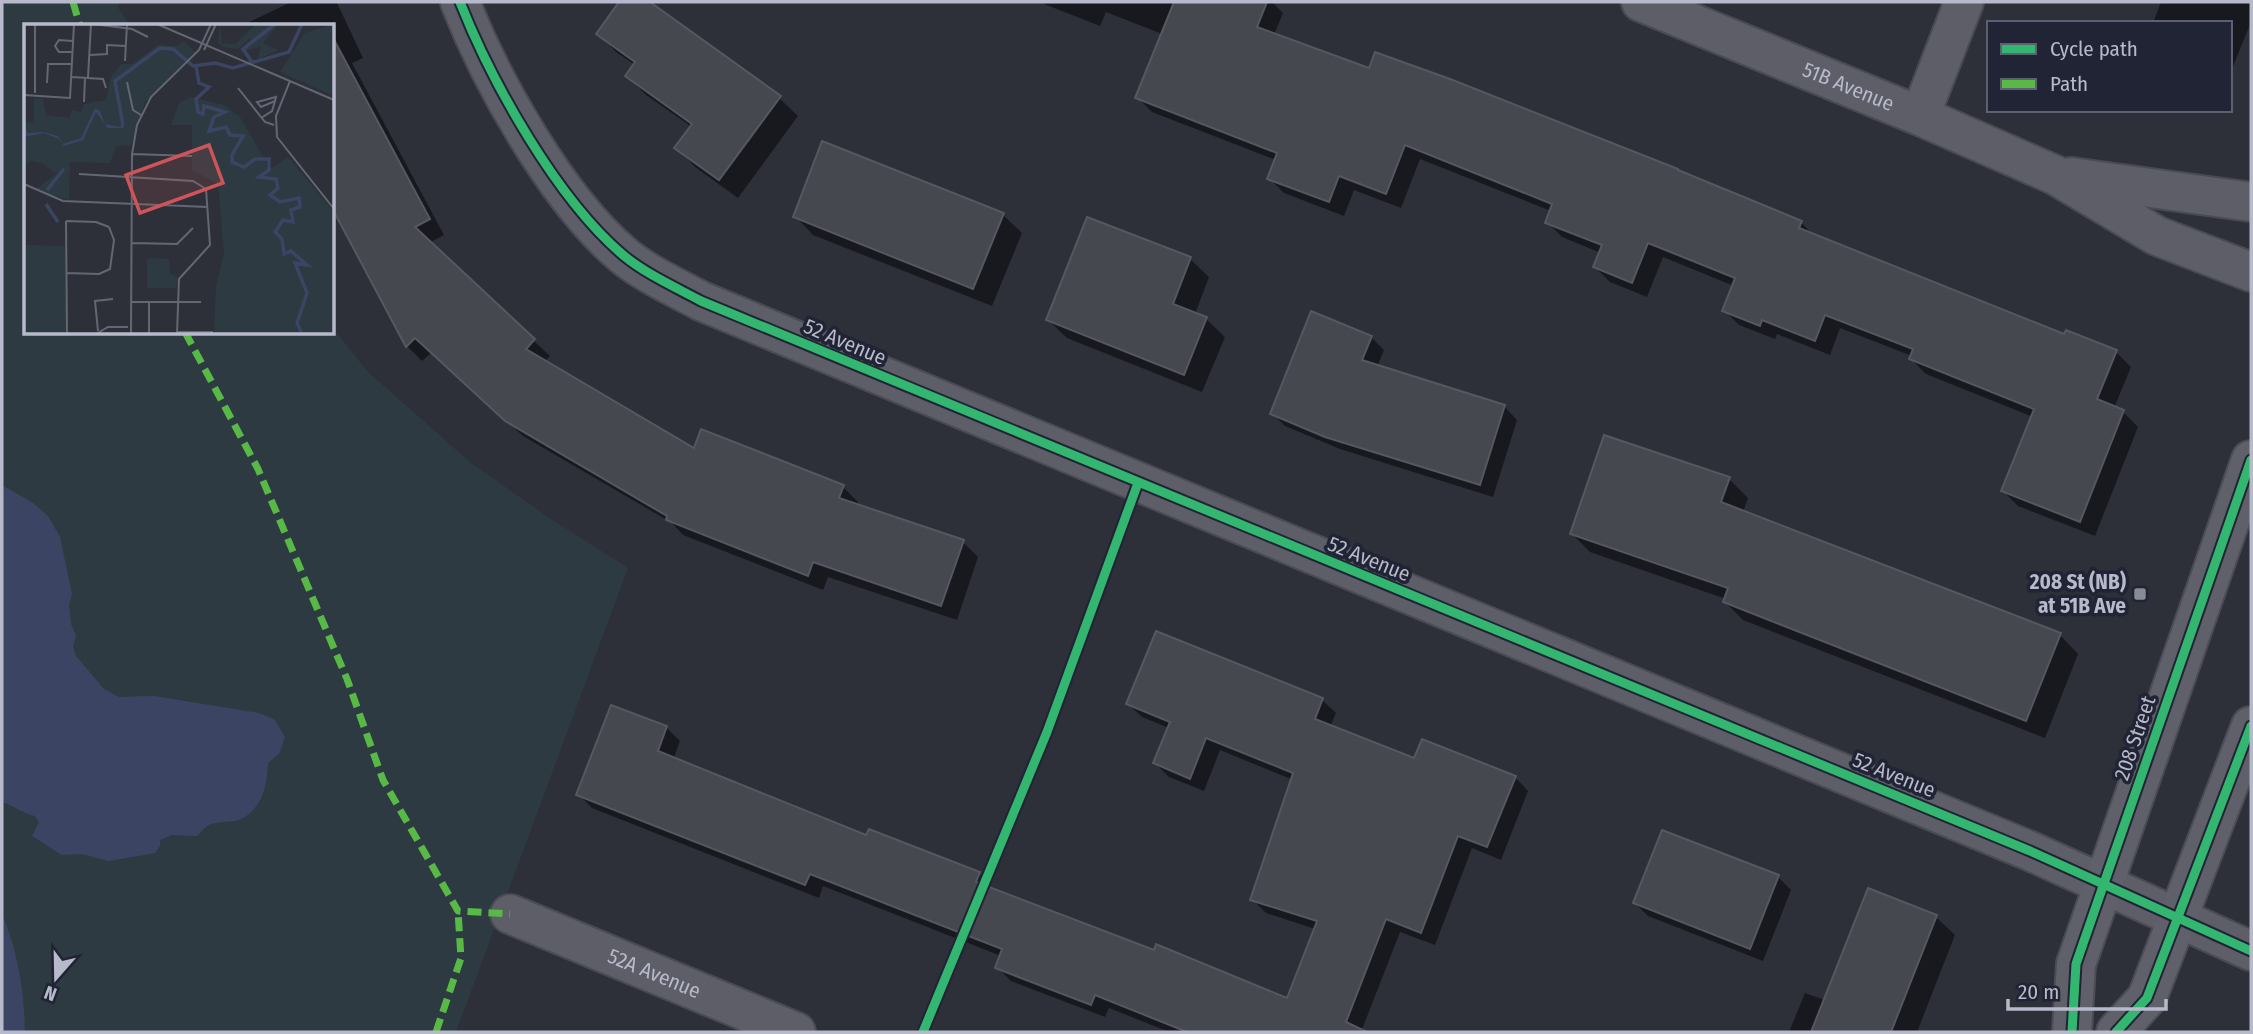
<svg xmlns="http://www.w3.org/2000/svg" width="2253" height="1034" viewBox="0 0 2253 1034" font-family="'Fira Sans Condensed',sans-serif">
<style>
.green{fill:#2d3a42}
.water{fill:#3c4463}
.shadow{fill:#0007}
.building{fill:#464850;stroke:#555761;stroke-width:2}
.lines{fill:none;stroke-linecap:round;stroke-linejoin:round}
.minor-casing{stroke:#494b52;stroke-width:42}
.major-casing{stroke:#4b4d56;stroke-width:42}
.minor{stroke:#5d5e68;stroke-width:38}
.major{stroke:#5f6069;stroke-width:38}
.quiet{stroke:#58b947;stroke-width:7;stroke-dasharray:14 7;stroke-linecap:butt}
.cycleway-casing{stroke:#202435;stroke-width:13}
.cycleway{stroke:#33b770;stroke-width:9}
.poi-dot{fill:#878a97;stroke:#202435;stroke-width:2.5}
.labels{text-anchor:middle;dominant-baseline:central;stroke-width:7;stroke-linejoin:round;paint-order:stroke}
.street-label{font-size:21px;fill:#b7baca;stroke:#202435}
.poi-label{font-size:21px;font-weight:bold;fill:#b7baca;stroke:#202435;text-anchor:end}
.inset-river{fill:none;stroke:#3c4463;stroke-width:3.5}
.inset-road{fill:none;stroke:#646773;stroke-width:2}
.view{fill:#cd5459;fill-opacity:0.15;stroke:#cd5459;stroke-width:3.5}
.inset-edge{fill:none;stroke:#b7baca;stroke-width:3.5}
</style>
<rect width="100%" height="100%" fill="#2d3039"/>
<!-- green -->
<path class="green" d="M2,2H119L118,7L130,26H26V332H332L333,328L367,371L471,463L548,517L628,568L456,1032H2Z"/>
<!-- water -->
<g class="water">
<path d="M2,485L33,503L48,516L60,537L72,594L69,605L71,624L76,635L73,647L76,656L104,689L119,697L154,696L259,713L274,719L285,737L279,754L268,763C267,785 263,808 241,819C231,824 218,820 209,825C204,828 200,833 197,836L172,835L160,840V846L155,853L109,861L82,854L62,855L32,836L39,822L35,816C23,814 14,805 2,802Z"/>
<path d="M2,914C18,951 24,992 25,1032H2Z"/>
</g>
<!-- shadow -->
<g class="shadow">
<path d="M291,2L337,3L363,58L352,63L444,235L429,243L550,356L544,362L695,450L843,487L858,502L857,506L963,542L978,557L957,620L828,577L823,590L683,535L672,523L523,436L432,352L422,361L407,346L332,205V26H241Z"/>
<path d="M621,2H647L779,98L798,116L738,198L695,167L677,148L692,127L646,95L627,76L635,65L616,52L598,33Z"/>
<path d="M1039,2H1272L1283,13L1274,35L1801,222L1814,236L2065,336L2116,352L2131,367L2114,408L2123,412L2138,427L2095,536L2018,506L2003,491L2033,417L1926,374L1911,359L1912,356L1840,328L1830,355L1777,334L1775,339L1739,325L1724,310L1734,286L1663,257L1647,297L1610,282L1595,267L1601,253L1562,237L1547,222L1551,211L1420,159L1401,208L1354,190L1344,216L1284,193L1269,178L1276,160L1152,112L1137,97L1162,34L1106,12L1100,26Z"/>
<path d="M2161,2H2251V22L2230,74V23H2153Z"/>
<path d="M1003,215L1022,233L992,306L813,235L795,216Z"/>
<path d="M1088,219L1190,259L1209,277L1195,314L1206,319L1225,337L1202,392L1067,338L1048,320Z"/>
<path d="M1371,337L1384,350L1377,367L1504,406L1517,420L1493,497L1340,449L1285,426L1272,413Z"/>
<path d="M1729,479L1748,498L1743,512L2060,635L2078,654L2045,738L1743,620L1725,602L1726,599L1590,552L1572,534Z"/>
<path d="M1322,700L1336,713L1330,727L1415,761L1515,777L1528,791L1501,860L1472,848L1435,945L1400,932L1361,1032H1169L1109,1008L1105,1017L1011,981L997,967L1001,956L823,886L819,898L592,808L578,794L612,707L666,727L680,741L673,760L867,838L979,874L992,888L991,890L1288,1000L1315,929L1266,913L1252,899L1293,780L1220,750L1204,791L1169,777L1155,763L1169,728L1142,717L1128,704Z"/>
<path d="M1778,877L1791,890L1763,961L1648,916L1635,903Z"/>
<path d="M1869,890L1936,917L1955,935L1917,1032H1789L1805,993L1825,1000Z"/>
</g>
<!-- building -->
<g class="building">
<path d="M619,2H650L781,96L719,180L674,148L692,124L625,76L635,62L596,34Z"/>
<path d="M1174,2H1267L1257,27L1369,68L1375,52L1450,79L1678,169V170L1802,221L1799,228L2064,334L2066,330L2117,350L2097,399L2124,410L2080,522L2001,491L2034,409L1909,359L1913,349L1825,315L1815,341L1762,320L1760,326L1722,311L1735,278L1648,243L1632,283L1593,267L1602,245L1545,223L1552,204L1405,145L1386,194L1339,176L1329,202L1267,179L1277,153L1135,98Z"/>
<path d="M332,36L430,219L415,227L535,339L526,349L694,448L701,429L844,485L839,498L964,540L941,606L813,562L808,576L666,520L667,516L505,421L415,338L406,347L332,208Z"/>
<path d="M822,141L1004,213L973,289L793,217Z"/>
<path d="M1087,217L1191,257L1173,304L1207,317L1184,375L1046,320Z"/>
<path d="M1311,311L1372,336L1362,360L1505,405L1480,485L1325,437L1270,414Z"/>
<path d="M1604,435L1730,477L1721,502L2061,633L2026,721L1723,602L1728,588L1570,534Z"/>
<path d="M1156,631L1323,698L1315,719L1414,758L1422,739L1516,776L1487,847L1458,836L1421,933L1386,919L1346,1022L1367,1032H1187L1095,995L1091,1005L995,968L1002,949L810,874L805,885L576,795L611,705L667,726L658,751L866,835L869,829L980,872L976,882L1154,950L1156,944L1287,998L1317,921L1250,900L1293,773L1206,738L1190,779L1153,763L1170,722L1126,704Z"/>
<path d="M1662,830L1779,875L1750,949L1633,903Z"/>
<path d="M1868,888L1937,915L1891,1032H1811Z"/>
</g>
<g class="lines">
<!-- minor casing -->
<g class="minor-casing">
<g id="minor">
<path d="M460,2C492,83 557,199 623,255C646,274 675,287 701,301L2030,851L2251,951"/>
<path id="s1" d="M1641,2L1920,116L2055,175L2157,236L2251,272"/>
<path d="M1920,116L1964,2"/>
<path d="M2071,177L2251,202"/>
<path id="s2" d="M510,914L796,1032"/>
</g>
</g>
<!-- major casing -->
<g class="major-casing">
<g id="major">
<path d="M2072,1032L2076,964L2251,460"/>
<path d="M2116,1032L2147,998L2251,726"/>
</g>
</g>
<!-- minor -->
<use href="#minor" class="minor"/>
<!-- major -->
<use href="#major" class="major"/>
<!-- quiet -->
<g class="quiet">
<path d="M73,2L80,26"/>
<path d="M185,332L258,469L347,679L383,780L458,911L510,914"/>
<path d="M436,1032L461,958L458,911"/>
</g>
<!-- cycleway casing -->
<g class="cycleway-casing">
<g id="cycleway">
<path d="M460,2C492,83 557,199 623,255C646,274 675,287 701,301L2030,851L2251,951"/>
<path d="M923,1032L1047,732L1138,483"/>
<path d="M2072,1032L2076,964L2251,460"/>
<path d="M2116,1032L2147,998L2251,726"/>
</g>
</g>
<!-- cycleway -->
<use href="#cycleway" class="cycleway"/>
</g>
<!-- markers -->
<rect class="poi-dot" x="2133" y="587" width="14" height="14" rx="3.5"/>
<g class="labels">
<!-- street labels -->
<g class="street-label">
<text stroke="none"><textPath href="#s1" startOffset="224">51B Avenue</textPath></text>
<text transform="translate(845 342) rotate(23)">52 Avenue</text>
<text transform="translate(1369 559) rotate(22)">52 Avenue</text>
<text transform="translate(2135 738) rotate(-71)">208 Street</text>
<text transform="translate(1894 775) rotate(22)">52 Avenue</text>
<text stroke="none"><textPath href="#s2" startOffset="156">52A Avenue</textPath></text>
</g>
<!-- poi labels -->
<g class="poi-label">
<text x="2126" y="582">208 St (NB)<tspan x="2126" dy="24">at 51B Ave</tspan></text>
</g>
</g>
<!-- overview -->
<g transform="translate(24 24)">
<rect width="310" height="310" fill="#2d3039"/>
<path d="M196,0L198,19L211,20L232,0H255L239,19L254,26L233,36L237,22L216,29L229,17L226,14L214,25L199,23L194,19ZM310,0V72L256,48L281,9ZM159,17L171,28L121,78L107,121L92,122L86,139L46,138L45,176L11,166L32,150L18,139L7,137L0,143V98L10,99V74L19,75L22,91L45,94L48,86L57,88L60,80L82,76L87,53L97,40H109L133,21L154,22ZM166,73L200,81L216,93L246,145L264,133L310,188V310H190L192,261L200,230L194,160L168,146V101H147L155,79ZM0,221L41,222L42,310H0ZM123,234L145,235L146,249L154,254L152,264H123Z" fill="#2d3a42"/>
<path d="M71,84L76,87L81,100L96,103L99,97L100,104H84L72,88L59,116L40,122L35,115L20,109L0,113V101L4,109L19,108L34,112L39,120L57,114Z" fill="#3c4463"/>
<path class="inset-river" d="M228,38L219,25L251,0M172,42L175,59L185,63L172,75L174,88L179,90L180,82L201,88L190,93L185,107L202,103L206,111L219,112L208,131V138L220,143L231,135H245V146L235,153L252,155L254,164L246,171L256,178L275,174L276,183L267,186L269,198L259,196L251,208L258,215L260,230L267,227L283,241L271,239L283,269L273,299L278,310M99,101L91,57L136,24L149,25L169,42L191,39L209,44L265,28L278,0M23,166L40,145M22,180L34,198"/>
<path class="inset-road" d="M69,0L108,5L124,13M133,0L310,76M180,26L192,0M49,28H35L31,22L35,16L49,17M66,31L83,30V21L102,22M101,37L103,0M48,53L79,55L82,64M64,53L67,0M266,57L252,92L253,113L310,185M103,58L109,86L117,91M23,59L24,40H48M214,64L241,98L250,101M11,69V0M0,71L46,74L50,0M60,78L61,54M237,94L248,87L251,77L252,73L233,78L237,83L251,77M108,130L168,132M55,150L169,157L182,165L186,221L155,255L153,310M0,160L39,177L184,183M42,197L43,310M42,197L72,198L85,203M107,219L153,220L169,204M42,249L75,250L86,245L90,216L85,203M108,278H177M74,307L71,277L89,275M153,308H189M72,310L84,303H104M107,310L108,130L113,101L127,73L175,26L187,0M125,310V278"/>
<path class="view" d="M185,121L199,159L116,189L102,151Z"/>
<rect width="310" height="310" class="inset-edge"/>
</g>
<!-- border -->
<rect width="2253" height="1034" fill="none" stroke="#b7baca" stroke-width="7"/>
<!-- legend -->
<rect x="1987" y="21" width="245" height="91" fill="#202435" stroke="#5c6071" stroke-width="2"/>
<rect x="2001" y="44" width="35" height="10" fill="#33b770" stroke="#5c6071" stroke-width="2"/>
<text x="2050" y="56" font-size="21" fill="#b7baca">Cycle path</text>
<rect x="2001" y="79" width="35" height="10" fill="#58b947" stroke="#5c6071" stroke-width="2"/>
<text x="2050" y="91" font-size="21" fill="#b7baca">Path</text>
<!-- north arrow -->
<g transform="translate(56 978) rotate(200)" stroke="#202435" stroke-width="5" paint-order="stroke">
<path d="M0-5L12 26L0 18L-12 26Z" fill="#b7baca"/>
<text y="-10" font-size="19" font-weight="bold" text-anchor="middle" fill="#b7baca">N</text>
</g>
<!-- scale -->
<path d="M2008 999v10h158v-10" fill="none" stroke="#b7baca" stroke-width="3.5"/>
<text x="2018" y="999" font-size="21" fill="#b7baca" stroke="#202435" stroke-width="5" paint-order="stroke">20 m</text>
</svg>
